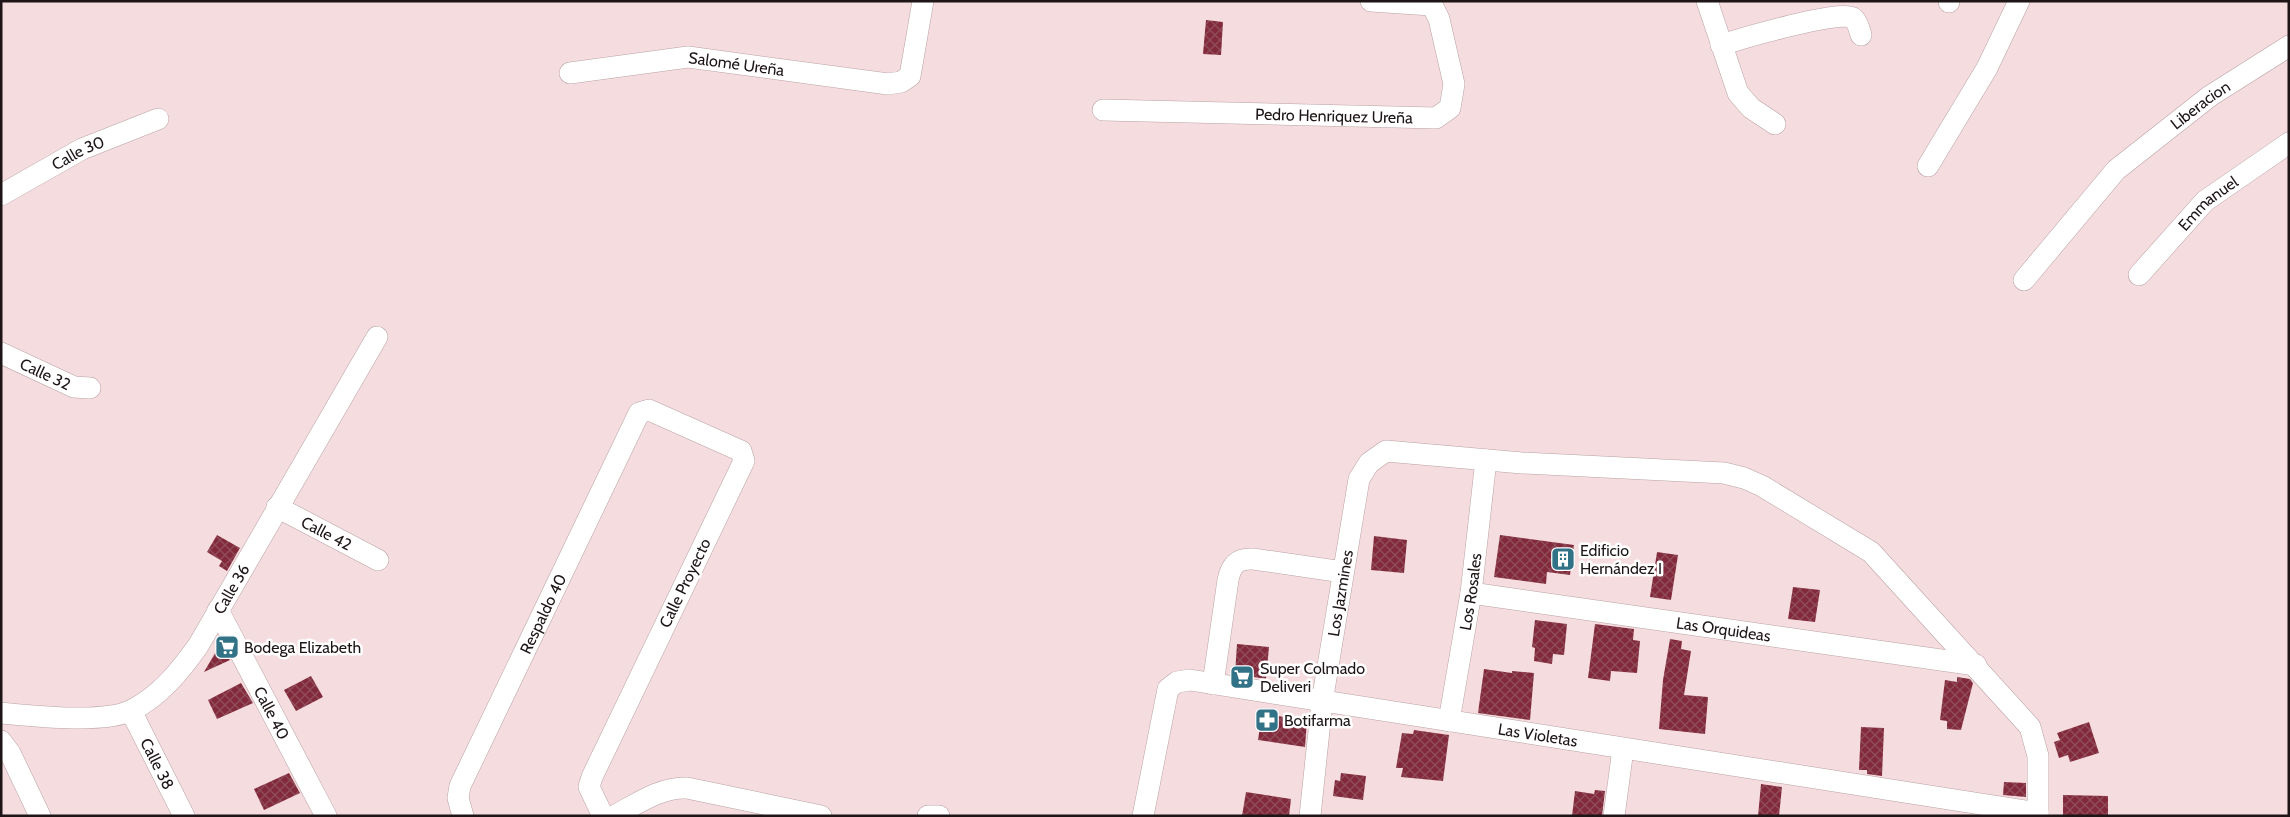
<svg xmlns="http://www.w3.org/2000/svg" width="2290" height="817" viewBox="0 0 2290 817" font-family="Cabin,sans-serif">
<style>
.building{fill:url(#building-cross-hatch)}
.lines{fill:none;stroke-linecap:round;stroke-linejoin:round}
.minor-casing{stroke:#b9a2a4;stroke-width:22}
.minor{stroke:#fff;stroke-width:21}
.labels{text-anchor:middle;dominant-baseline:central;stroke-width:5;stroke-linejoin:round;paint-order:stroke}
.street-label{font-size:16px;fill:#1d1516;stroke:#fff}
.poi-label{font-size:16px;fill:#1d1516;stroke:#fff;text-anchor:start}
</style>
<defs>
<pattern id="building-cross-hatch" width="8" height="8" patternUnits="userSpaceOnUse" patternTransform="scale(1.25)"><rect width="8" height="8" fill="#822a3c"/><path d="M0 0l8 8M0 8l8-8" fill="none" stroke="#904e5b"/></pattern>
</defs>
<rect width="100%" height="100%" fill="#f5dcdf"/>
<!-- building -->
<g class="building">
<path d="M1206,20L1223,22L1221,55L1203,54Z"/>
<path d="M217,535L240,548L227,571L219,566L222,561L207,552Z"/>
<path d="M1500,535L1574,545L1570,575L1547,572L1546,584L1494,577Z"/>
<path d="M1374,536L1407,540L1404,573L1371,570Z"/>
<path d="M1657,552L1678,555L1671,600L1650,597Z"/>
<path d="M1793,587L1820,590L1815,622L1788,619Z"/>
<path d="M1535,620L1567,624L1564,655L1553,654L1552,664L1534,661L1535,648L1532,647Z"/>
<path d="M1595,624L1634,629L1633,640L1640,641L1637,673L1611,671L1610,681L1588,678Z"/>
<path d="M1670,639L1682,641L1681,649L1691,651L1684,695L1708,697L1705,734L1659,729L1663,680Z"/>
<path d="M221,643L230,660L204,672Z"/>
<path d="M1237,644L1269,647L1266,679L1235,674Z"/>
<path d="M1484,669L1512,673V671L1534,673L1530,720L1478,713Z"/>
<path d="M311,676L323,697L296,711L284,690Z"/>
<path d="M1957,677L1970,679L1973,683L1961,730L1947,729V721L1940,720L1945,680L1957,682Z"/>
<path d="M241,683L253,703L217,719L208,700Z"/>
<path d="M1262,714L1307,720L1305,747L1258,740Z"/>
<path d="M2089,722L2099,753L2070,762L2068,755L2059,758L2054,742L2060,740L2057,733Z"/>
<path d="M1861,727L1884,728L1882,776L1867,774V770H1859Z"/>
<path d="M1414,730L1449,735L1443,781L1401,777L1403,768H1396L1402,733L1413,734Z"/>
<path d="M289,773L300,793L264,810L254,789Z"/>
<path d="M1341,773L1366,776L1363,800L1333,796L1335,780L1340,781Z"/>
<path d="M2004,782L2026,783V797L2003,795Z"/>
<path d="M1761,784L1782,787L1779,816H1758Z"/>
<path d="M1595,790L1605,791L1602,816H1572L1575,791L1594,794Z"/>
<path d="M1246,792L1291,799L1289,816H1242Z"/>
<path d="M2063,795L2108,796V816H2063Z"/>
</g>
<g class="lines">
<!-- minor casing -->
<g class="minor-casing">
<g id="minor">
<path d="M1371,1L1431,5"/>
<path d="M1707,1L1738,93L1751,108L1775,124"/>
<path d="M1949,2V1"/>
<path d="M1721,45C1740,39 1841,9 1853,18C1858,22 1859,29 1861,35"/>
<path id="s1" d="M570,73L688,57L888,84L901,82L910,76L923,1"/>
<path id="s2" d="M1103,110L1436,118L1450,108L1454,84L1439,19L1430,1"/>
<path d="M1928,166L1987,68L2019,1"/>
<path id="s3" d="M1,195L82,149L158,119"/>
<path id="s4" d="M2139,275L2205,201L2289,143"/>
<path id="s5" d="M2024,280L2116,170L2210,96L2289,46"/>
<path id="s6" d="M1,353L74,387L90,388"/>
<path id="s7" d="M277,507L378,560"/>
<path id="s8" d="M1471,593L1976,665"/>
<path id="s9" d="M218,610L326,816"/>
<path d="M1213,684L1228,580C1231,565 1237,558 1253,559L1343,572"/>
<path id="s10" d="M131,711L184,816"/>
<path id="s11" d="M1,713C33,716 105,724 132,710C160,696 180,671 198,646L377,337"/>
<path id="s12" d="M1449,721L1471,593L1486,460"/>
<path d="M1,741L10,753L40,816"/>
<path id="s13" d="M463,816L458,798L460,786L639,413L649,410L741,451L744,461L592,777L589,787L603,816"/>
<path d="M614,816C637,804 660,787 687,788L821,816"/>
<path d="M928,816H939"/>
<path id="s14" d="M1143,816L1168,689L1177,682L1190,680L2038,813"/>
<path id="s15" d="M1310,816L1322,702L1359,479L1369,463L1386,451L1522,463L1724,473L1744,478L1762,486L1871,552L2030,727L2038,756V816"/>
<path d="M1614,816L1623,749"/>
</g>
</g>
<!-- minor -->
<use href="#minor" class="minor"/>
</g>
<!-- icons -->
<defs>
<g id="building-square" transform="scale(1.25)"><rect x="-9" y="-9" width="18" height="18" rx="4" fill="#327286" stroke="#fff"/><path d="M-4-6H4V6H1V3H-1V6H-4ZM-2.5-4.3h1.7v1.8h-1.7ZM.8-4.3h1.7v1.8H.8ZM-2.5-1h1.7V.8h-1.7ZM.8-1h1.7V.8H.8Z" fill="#fff"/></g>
<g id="supermarket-square" transform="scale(1.25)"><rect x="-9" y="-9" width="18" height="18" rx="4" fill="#327286" stroke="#fff"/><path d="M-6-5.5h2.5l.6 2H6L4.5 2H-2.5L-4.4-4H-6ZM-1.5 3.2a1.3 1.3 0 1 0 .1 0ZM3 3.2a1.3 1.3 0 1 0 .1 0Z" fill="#fff"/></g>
<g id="pharmacy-square" transform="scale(1.25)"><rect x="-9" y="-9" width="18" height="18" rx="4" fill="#327286" stroke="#fff"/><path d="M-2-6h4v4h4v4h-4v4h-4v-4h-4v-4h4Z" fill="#fff"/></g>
</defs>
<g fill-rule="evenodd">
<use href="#building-square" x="1563" y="559"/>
<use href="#supermarket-square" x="227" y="647"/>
<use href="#supermarket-square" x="1242" y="677"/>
<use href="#pharmacy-square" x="1267" y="720"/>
</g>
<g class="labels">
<!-- street labels -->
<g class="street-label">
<text stroke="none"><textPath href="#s1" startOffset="168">Salomé Ureña</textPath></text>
<text stroke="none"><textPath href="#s5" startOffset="250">Liberacion</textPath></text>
<text stroke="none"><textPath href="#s2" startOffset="231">Pedro Henriquez Ureña</textPath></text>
<text stroke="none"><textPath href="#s3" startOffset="88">Calle 30</textPath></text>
<text stroke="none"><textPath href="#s4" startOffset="100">Emmanuel</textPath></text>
<text stroke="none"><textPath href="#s6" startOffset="49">Calle 32</textPath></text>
<text stroke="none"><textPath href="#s7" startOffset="56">Calle 42</textPath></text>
<text transform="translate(685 583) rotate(-64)">Calle Proyecto</text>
<text stroke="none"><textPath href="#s11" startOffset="291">Calle 36</textPath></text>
<text stroke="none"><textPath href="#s12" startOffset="131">Los Rosales</textPath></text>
<text stroke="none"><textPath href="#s15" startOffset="225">Los Jazmines</textPath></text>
<text stroke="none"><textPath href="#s13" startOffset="222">Respaldo 40</textPath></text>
<text stroke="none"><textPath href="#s8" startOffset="255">Las Orquideas</textPath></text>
<text stroke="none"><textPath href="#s9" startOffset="116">Calle 40</textPath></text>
<text stroke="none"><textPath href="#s14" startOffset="506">Las Violetas</textPath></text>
<text stroke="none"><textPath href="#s10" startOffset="59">Calle 38</textPath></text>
</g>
<!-- poi labels -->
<g class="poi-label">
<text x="1580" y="550">Edificio<tspan x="1580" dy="18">Hernández I</tspan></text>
<text x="244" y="647">Bodega Elizabeth</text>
<text x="1260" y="668">Super Colmado<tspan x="1260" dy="18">Deliveri</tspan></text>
<text x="1284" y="720">Botifarma</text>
</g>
</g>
<!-- border -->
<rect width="2290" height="817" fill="none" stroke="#1d1516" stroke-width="5"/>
</svg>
